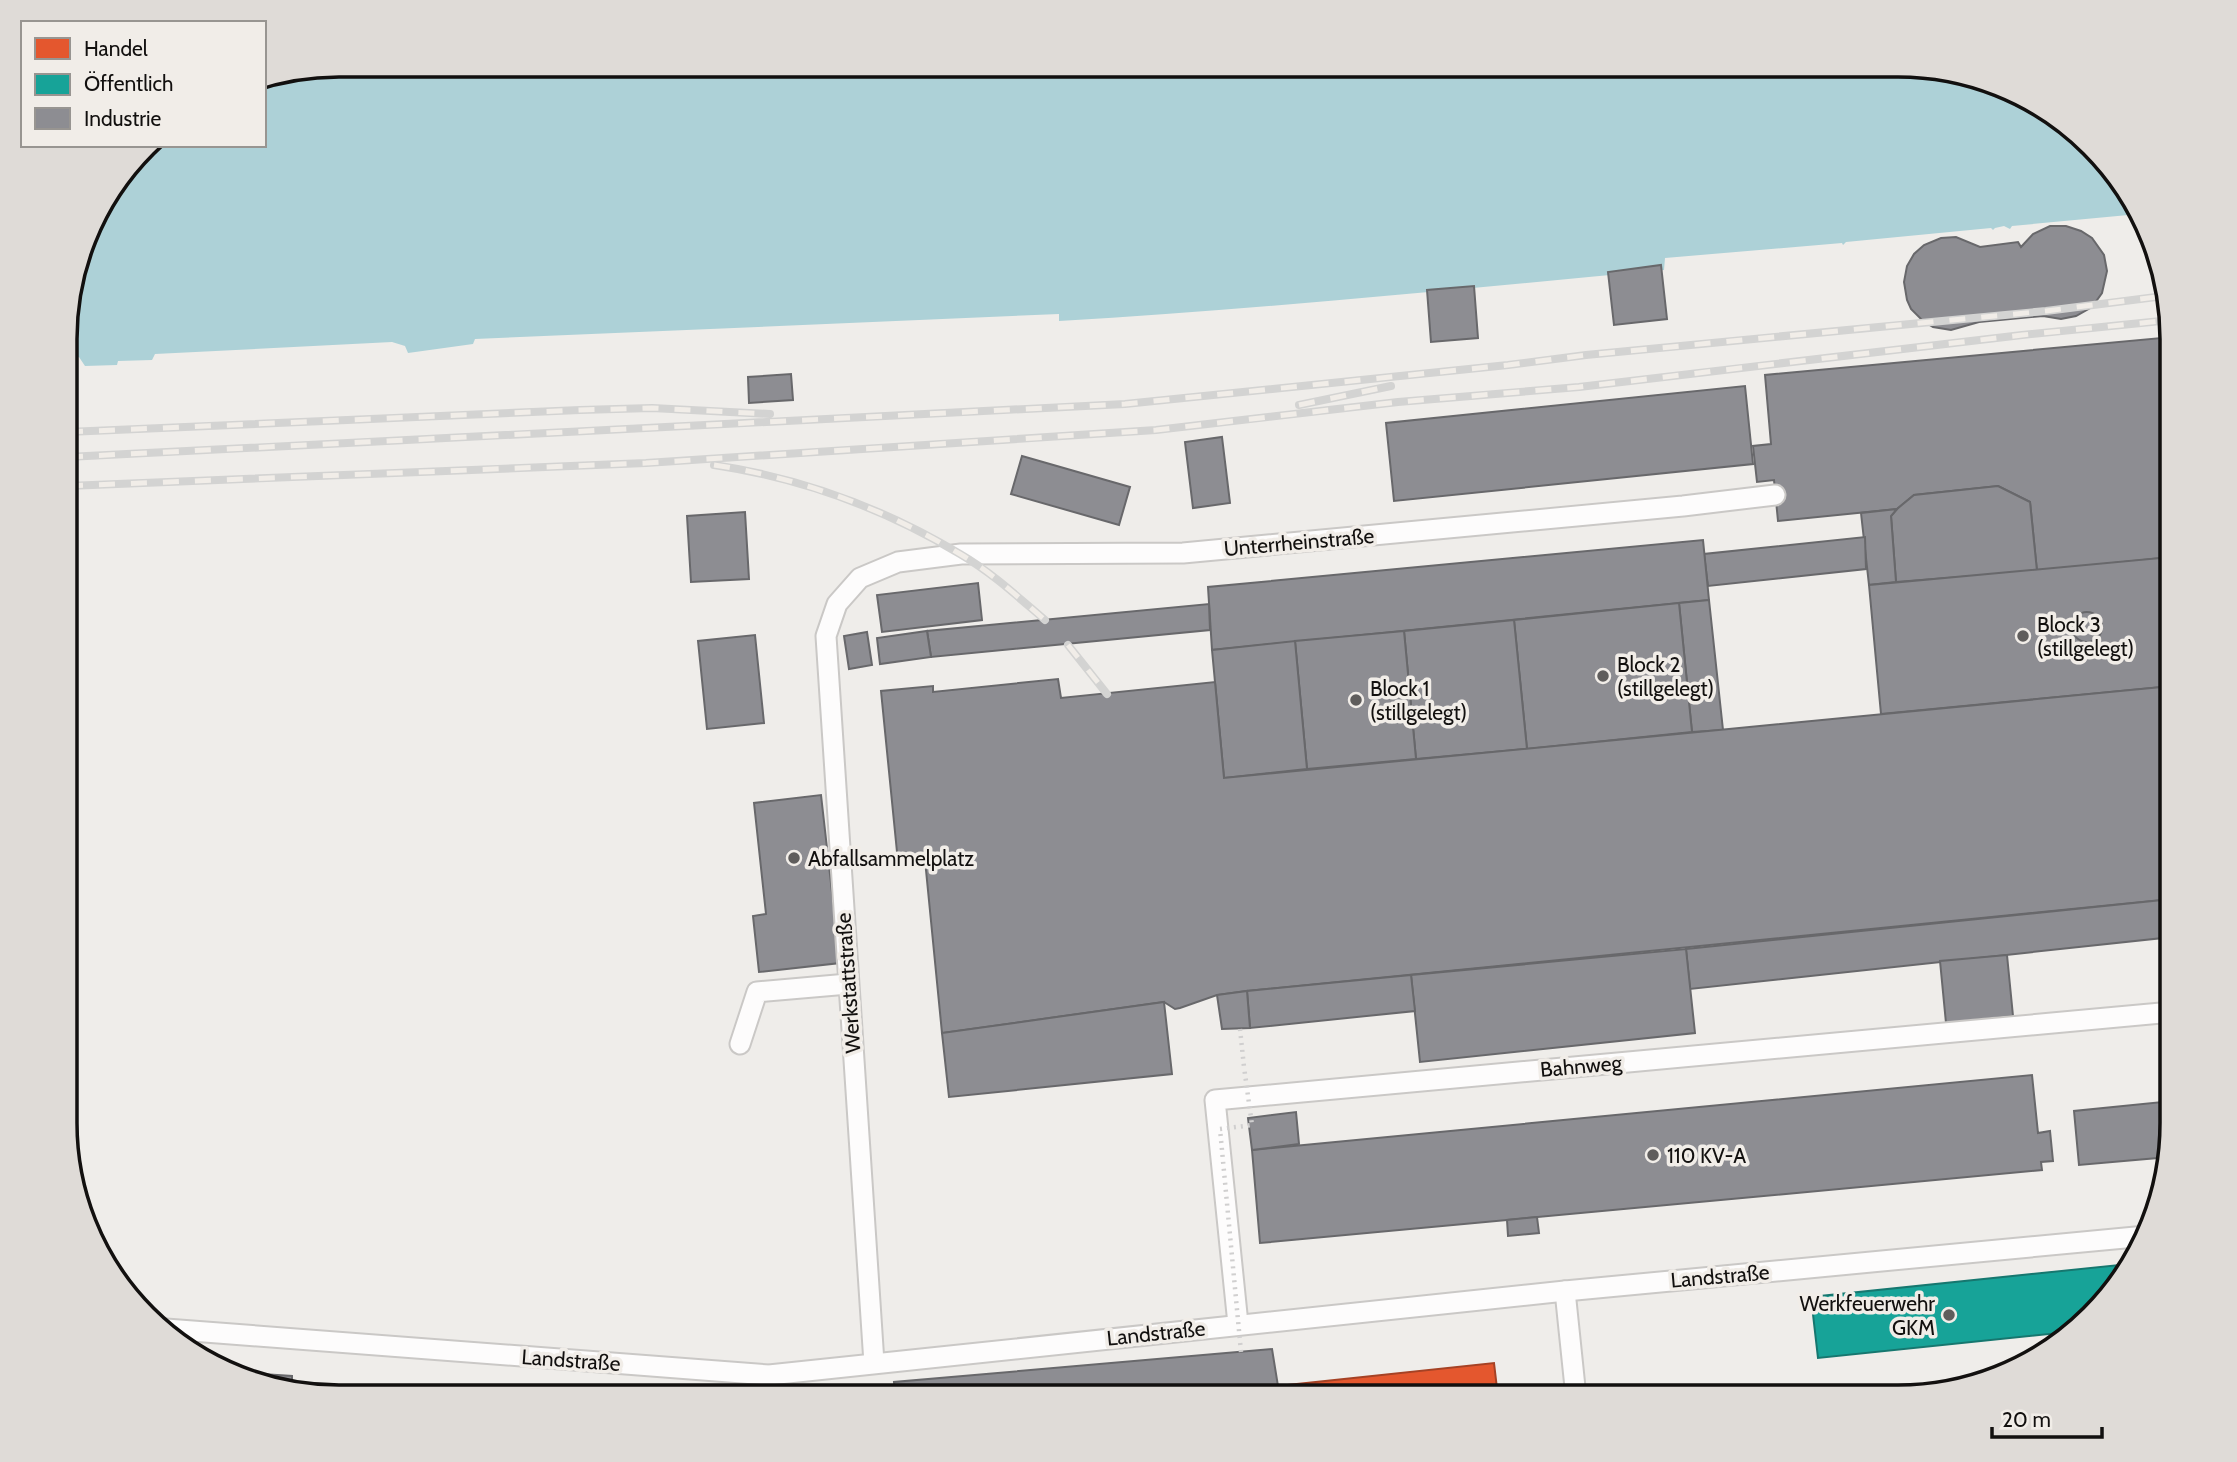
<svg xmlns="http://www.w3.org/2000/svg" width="2237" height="1462" viewBox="0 0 2237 1462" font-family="Cabin,sans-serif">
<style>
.water{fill:#add1d7}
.shops{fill:#e4572e;stroke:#a54225;stroke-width:2}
.public{fill:#17a398;stroke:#16776f;stroke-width:2}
.industry{fill:#8d8d92;stroke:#68686b;stroke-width:2}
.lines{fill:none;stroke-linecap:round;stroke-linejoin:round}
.service-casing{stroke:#cac8c6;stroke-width:23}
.path{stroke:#d0cfcf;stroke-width:4.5;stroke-dasharray:2 5;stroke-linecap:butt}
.service{stroke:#fdfcfc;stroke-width:19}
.rail-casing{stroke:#d3d3d2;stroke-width:8}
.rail{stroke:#f1ede8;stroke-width:5;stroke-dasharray:16;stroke-linecap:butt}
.path-bridge{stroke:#d0cfcf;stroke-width:4.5;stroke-dasharray:2 5;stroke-linecap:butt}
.poi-dot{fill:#5f5d5c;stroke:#f1ede8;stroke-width:2.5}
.labels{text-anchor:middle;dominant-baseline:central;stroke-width:7;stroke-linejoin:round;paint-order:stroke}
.street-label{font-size:21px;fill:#12100f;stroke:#f1ede8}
.poi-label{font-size:21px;fill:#12100f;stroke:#f1ede8;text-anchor:start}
.rim{fill:none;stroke:#12100f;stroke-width:3.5}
</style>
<rect width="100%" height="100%" fill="#efedea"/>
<!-- water -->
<path class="water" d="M339,65H1899L1986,79L2051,111L2136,202L2139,214L2012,226L2010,229L2004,226L1995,228L1993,230L1991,228L1846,242L1843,245L1842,243L1665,258L1664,270C1462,289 1261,309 1059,321V314L475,339L473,344L408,353L405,346L392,342L155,354L152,360L118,361L117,365L85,366L79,357L67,358V303L93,217L148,145H264V79Z"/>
<!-- shops -->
<path class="shops" d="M1494,1363L1498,1397H1274L1273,1388L1278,1386Z"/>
<!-- public -->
<path class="public" d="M2119,1265L2121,1281L2058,1339V1333L1818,1358L1811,1297Z"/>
<!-- industry -->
<g class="industry">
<path d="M2050,226H2066L2081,231L2092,238L2104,255L2107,271L2102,293L2092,307L2076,316L2061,319L2043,316L1979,322L1951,330L1933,327L1923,321L1911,309L1907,300L1904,282L1907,266L1914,254L1924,245L1941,238L1956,237L1980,247L2018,242L2021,247L2033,234Z"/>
<path d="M1661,265L1667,319L1614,325L1608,272Z"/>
<path d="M1474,286L1478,338L1431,342L1427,290Z"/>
<path d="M2168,310L2172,321V337H2168L2164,311Z"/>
<path d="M2172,337V496H2165L2171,557L2037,571L2030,502L1998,486L1914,495L1897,509L1778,521L1774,480L1757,482L1753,446L1771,444L1765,375Z"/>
<path d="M791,374L793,400L749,403L748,377Z"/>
<path d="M1745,386L1753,464L1394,501L1386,423Z"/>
<path d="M1222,437L1230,503L1193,508L1185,442Z"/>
<path d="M1022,456L1130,487L1119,525L1011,494Z"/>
<path d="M1998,486L2030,502L2037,571L1896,582L1891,516L1897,509L1914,495Z"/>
<path d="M2165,496H2172V563L2171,557Z"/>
<path d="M1897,509L1891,516L1896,582L1869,585L1861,513Z"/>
<path d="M745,512L749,579L691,582L687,516Z"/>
<path d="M1865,537L1866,569L1708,586L1704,554Z"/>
<path d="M1703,540L1709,600L1212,650L1208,587Z"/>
<path d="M2171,557L2172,686L1881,714L1869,585Z"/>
<path d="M978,583L982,620L882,632L877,595Z"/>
<path d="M1709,600L1723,730L1692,732L1679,603Z"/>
<path d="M1679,603L1692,732L1527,749L1514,620Z"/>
<path d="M1209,604L1210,630L931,657L927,631Z"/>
<circle cx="2087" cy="627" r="15"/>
<path d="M1514,620L1527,749L1416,759L1404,631Z"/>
<path d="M927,631L931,657L880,664L877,638Z"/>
<path d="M1404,631L1416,759L1307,769L1295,641Z"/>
<path d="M867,632L872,665L849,669L844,636Z"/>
<path d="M755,635L764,723L707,729L698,641Z"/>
<path d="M1295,641L1307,769L1224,778L1212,650Z"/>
<path d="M1058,679L1061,698L1215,682L1224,778L2172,686V899L1247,991L1217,995L1180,1008L1175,1009L1164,1002L942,1033L925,860L898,862L881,691L933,686V692Z"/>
<path d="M821,795L840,963L759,972L753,916L766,914L754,803Z"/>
<path d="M2172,899V937L1690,989L1686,949Z"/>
<path d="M1686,949L1695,1033L1420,1062L1411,975Z"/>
<path d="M2007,955L2013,1016L1946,1023L1940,961Z"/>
<path d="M1411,975L1415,1011L1250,1028L1247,991Z"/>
<path d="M1247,991L1250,1028L1222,1029L1217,995Z"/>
<path d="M1164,1002L1172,1074L949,1097L942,1033Z"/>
<path d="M2032,1075L2038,1133L2050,1131L2053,1161L2041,1162L2042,1170L1260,1243L1252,1150Z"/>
<path d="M2172,1101V1141L2169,1157L2079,1165L2074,1111Z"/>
<path d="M1296,1112L1299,1144L1252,1150L1248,1118Z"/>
<path d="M1537,1217L1539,1233L1508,1236L1507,1220Z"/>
<path d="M1272,1349L1278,1386L1273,1388L1274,1397H895L894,1382Z"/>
<path d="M230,1372L292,1376V1390L251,1383Z"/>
</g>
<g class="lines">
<!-- service casing -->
<g class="service-casing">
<g id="service">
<path d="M740,1044L757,992L848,984"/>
<path d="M1565,1291L1576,1397"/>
<path d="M1238,1324L1215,1100L2172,1012"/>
<path d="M166,1329L769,1375L1565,1291L2146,1236"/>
<path d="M874,1363L826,636L837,604L860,578L898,562L961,554L1183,553L1683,506L1775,495"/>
</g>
</g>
<!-- path -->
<path class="path" d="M1240,1029L1244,1067"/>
<!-- service -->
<use href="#service" class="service"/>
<!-- rail casing -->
<g class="rail-casing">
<g id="rail">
<path d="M1299,405L1391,386"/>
<path d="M67,432L580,410L652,408L770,414"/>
<path d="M67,457L1125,404L1508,365L1586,355L2046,311L2164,296"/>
<path d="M714,465C801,478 885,509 960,554C991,572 1018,597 1045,620"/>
<path d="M67,486L646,463L1156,430L1398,402L1579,387L2022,335L2171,320"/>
<path d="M1068,645L1107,694"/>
</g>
</g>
<!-- rail -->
<use href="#rail" class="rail"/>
<!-- path-bridge -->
<path class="path-bridge" d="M1241,1352L1220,1129L1252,1125L1244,1067"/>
</g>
<!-- markers -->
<g class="poi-dot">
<circle cx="2023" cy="636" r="7"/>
<circle cx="1603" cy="676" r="7"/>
<circle cx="1356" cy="700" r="7"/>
<circle cx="794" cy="858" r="7"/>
<circle cx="1653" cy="1155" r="7"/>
<circle cx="1949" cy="1315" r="7"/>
</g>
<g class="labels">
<!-- street labels -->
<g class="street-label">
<text transform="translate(1299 542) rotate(-5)">Unterrheinstraße</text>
<text transform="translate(848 983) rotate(-94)">Werkstattstraße</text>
<text transform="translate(1581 1066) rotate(-5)">Bahnweg</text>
<text transform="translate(1720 1276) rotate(-5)">Landstraße</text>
<text transform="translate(1156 1333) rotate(-6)">Landstraße</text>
<text transform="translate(571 1360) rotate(4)">Landstraße</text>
</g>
<!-- poi labels -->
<g class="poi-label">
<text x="2037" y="624">Block 3<tspan x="2037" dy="24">(stillgelegt)</tspan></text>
<text x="1617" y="664">Block 2<tspan x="1617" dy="24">(stillgelegt)</tspan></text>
<text x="1370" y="688">Block 1<tspan x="1370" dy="24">(stillgelegt)</tspan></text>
<text x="808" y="858">Abfallsammelplatz</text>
<text x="1667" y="1155">110 KV-A</text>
<text x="1935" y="1303" text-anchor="end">Werkfeuerwehr<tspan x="1935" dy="24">GKM</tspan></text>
</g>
</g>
<!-- crop -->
<path d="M0 0H2237V1462H0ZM339 77H1898A262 262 0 0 1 2160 339V1123A262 262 0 0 1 1898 1385H339A262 262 0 0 1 77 1123V339A262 262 0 0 1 339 77Z" fill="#dfdbd7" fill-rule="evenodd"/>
<path class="rim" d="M339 77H1898A262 262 0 0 1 2160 339V1123A262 262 0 0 1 1898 1385H339A262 262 0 0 1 77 1123V339A262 262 0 0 1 339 77Z"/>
<!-- legend -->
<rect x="21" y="21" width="245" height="126" fill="#f1ede8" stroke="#989591" stroke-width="2"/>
<rect x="35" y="38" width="35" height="21" fill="#e4572e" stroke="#989591" stroke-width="2"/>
<text x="84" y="56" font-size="21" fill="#12100f">Handel</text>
<rect x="35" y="74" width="35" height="21" fill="#17a398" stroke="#989591" stroke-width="2"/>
<text x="84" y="91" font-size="21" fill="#12100f">Öffentlich</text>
<rect x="35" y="108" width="35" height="21" fill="#8d8d92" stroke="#989591" stroke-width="2"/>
<text x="84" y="126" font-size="21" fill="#12100f">Industrie</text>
<!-- scale -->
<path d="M1992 1427v10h110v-10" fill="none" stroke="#12100f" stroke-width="3.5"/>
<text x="2002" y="1427" font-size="21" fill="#12100f" stroke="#f1ede8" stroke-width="5" paint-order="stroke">20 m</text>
</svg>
